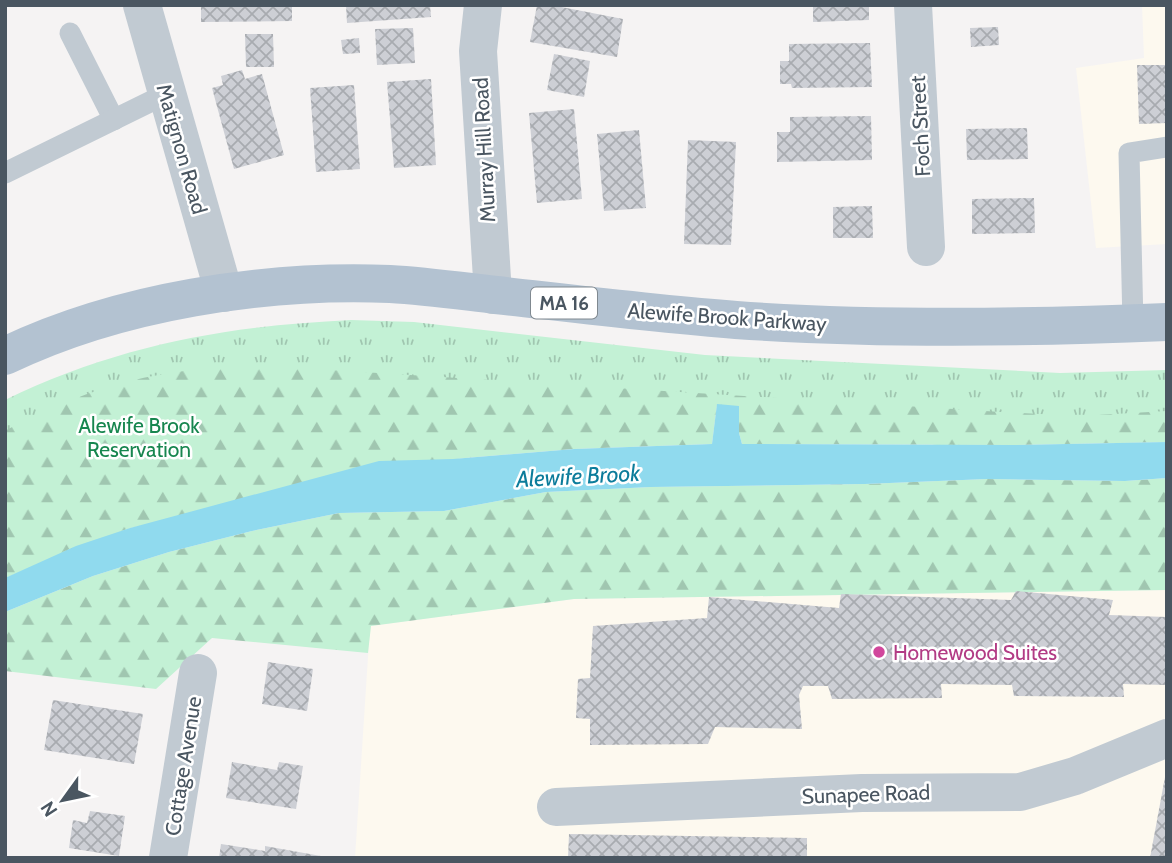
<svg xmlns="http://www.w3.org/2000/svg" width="1172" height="863" viewBox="0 0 1172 863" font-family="Cabin,sans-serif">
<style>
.commercial{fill:#fdf9ef}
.grass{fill:url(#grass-tufts)}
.forest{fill:url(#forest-firs)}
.water{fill:#90daee}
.building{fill:url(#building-cross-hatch)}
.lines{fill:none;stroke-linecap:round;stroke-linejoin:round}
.service{stroke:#c1cad2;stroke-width:21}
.minor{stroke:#c1cad2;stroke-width:38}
.primary{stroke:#b3c2d1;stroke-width:38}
.hotel-dot{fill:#d1479c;stroke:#fff;stroke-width:2.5}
.labels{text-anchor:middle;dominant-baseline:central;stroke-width:5;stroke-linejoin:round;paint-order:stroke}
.shield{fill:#fff;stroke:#808990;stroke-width:2}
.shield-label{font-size:19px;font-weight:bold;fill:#4a5661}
.street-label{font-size:21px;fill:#4a5661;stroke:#fff}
.park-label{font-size:21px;fill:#17864f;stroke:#fff}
.hotel-label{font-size:21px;fill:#b23c85;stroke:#fff;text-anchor:start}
.water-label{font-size:23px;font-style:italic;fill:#0c7c9b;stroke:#fff}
</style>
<defs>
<pattern id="grass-tufts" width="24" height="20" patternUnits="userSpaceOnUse" patternTransform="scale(1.75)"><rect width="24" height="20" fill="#c3f1d5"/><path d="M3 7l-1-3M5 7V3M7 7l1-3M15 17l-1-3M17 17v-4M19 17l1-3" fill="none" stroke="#a0c6b0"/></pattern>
<pattern id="forest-firs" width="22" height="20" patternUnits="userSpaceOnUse" patternTransform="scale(1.75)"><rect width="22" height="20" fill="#c3f1d5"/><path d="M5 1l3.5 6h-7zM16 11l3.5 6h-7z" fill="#a0c6b0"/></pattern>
<pattern id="building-cross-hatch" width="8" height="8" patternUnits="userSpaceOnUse" patternTransform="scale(1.75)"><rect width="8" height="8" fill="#cdcfd5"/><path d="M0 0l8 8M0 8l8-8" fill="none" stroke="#a8abb0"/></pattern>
</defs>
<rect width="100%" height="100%" fill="#f5f3f3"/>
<!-- commercial -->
<g class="commercial">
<path d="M1142,5H1167V244L1096,248L1076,68L1144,58Z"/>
<path d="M1167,590V858H355L370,626L574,599Z"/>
</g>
<!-- grass -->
<path class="grass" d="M351,320L414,322L705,355L1060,373L1167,370V442L937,445L717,404L130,528L5,578V400C119,345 226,326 351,320Z"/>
<!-- forest -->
<g class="forest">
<path d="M234,364L1001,412L1079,416L1167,411V442L1014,445L742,444L739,433V406L717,405L712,444L574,449L453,459L269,492L130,528L76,546L5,578V431C47,407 105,385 153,376C180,371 207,368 234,364Z"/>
<path d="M1167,478V590L574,599L371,626L368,653L212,638L156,689L5,671V612L93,576L169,552L252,531L339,513L444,511L546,492L651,487L865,484L987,479L1125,481Z"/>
</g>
<!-- water -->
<path class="water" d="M717,404L739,406V433L742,444L1014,445L1167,442V478L1125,481L987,479L865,484L651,487L546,492L444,511L339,513L252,531L169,552L93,576L5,612V578L76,546L130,528L379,461L453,459L574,449L712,444Z"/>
<!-- building -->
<g class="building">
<path d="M201,5H292V21L201,22Z"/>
<path d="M346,5H430L431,17L347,23Z"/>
<path d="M537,5H551L623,19L617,57L530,42Z"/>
<path d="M813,5H869V20L813,22Z"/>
<path d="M998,27L999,45L971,47L970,28Z"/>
<path d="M413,28L415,63L377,65L375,29Z"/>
<path d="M245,34H273L274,67H246Z"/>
<path d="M359,38L360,53L343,54L341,40Z"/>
<path d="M870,43L872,87L792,88L791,84H780V61H789V44Z"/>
<path d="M554,54L590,61L584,97L547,90Z"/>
<path d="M1137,65H1167V123L1139,124Z"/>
<path d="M242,70L245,79L262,74L284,155L234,169L212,88L223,85L221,76Z"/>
<path d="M431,79L436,165L394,168L387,82Z"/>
<path d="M354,85L360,169L316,172L310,88Z"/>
<path d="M574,109L582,199L537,203L529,113Z"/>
<path d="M871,116L872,160L777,162V132H790V117Z"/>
<path d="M1027,128L1028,159L967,160L966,129Z"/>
<path d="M639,130L646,208L604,211L597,134Z"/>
<path d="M688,140L736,142L731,245L684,244Z"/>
<path d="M1034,198L1035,233L972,234V199Z"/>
<path d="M872,206L873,238H833V207Z"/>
<path d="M1016,591L1113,600L1109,615L1167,617V685L1123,684L1124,697L1014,696L1012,685L941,684L942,698L832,699L828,686H803L799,695L802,729L715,727L708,744L590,745V719L576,718L578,679L590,678L593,626L707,618L709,597L839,608L841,594L1011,600Z"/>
<path d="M268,662L313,669L307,711L262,704Z"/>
<path d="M53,700L143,714L134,764L44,750Z"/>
<path d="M232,762L277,770L279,762L303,766L296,809L226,798Z"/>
<path d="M1165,777L1167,858H1150Z"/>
<path d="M90,811L125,816L119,856L69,848L73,820L87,823Z"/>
<path d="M569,834L807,838V858H568Z"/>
<path d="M221,844L265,851V846L332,858H219Z"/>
</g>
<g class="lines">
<!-- service -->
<g class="service">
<path d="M70,33L114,120"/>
<path d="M5,173L166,94"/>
<path d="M1133,324L1129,153L1167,147"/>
</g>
<!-- minor -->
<g class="minor">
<path d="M142,5L224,293"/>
<path d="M483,5L478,51L493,295"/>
<path d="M913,5L926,247"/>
<path d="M556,807L862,793L1020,792L1075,776L1167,738"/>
<path d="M168,858L198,673"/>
</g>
<!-- primary -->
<path class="primary" d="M5,356C119,301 265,279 390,284C426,286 461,291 496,295C576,304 656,314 736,320C879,330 1024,328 1167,322"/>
</g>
<!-- markers -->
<circle class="hotel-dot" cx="879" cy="652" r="7"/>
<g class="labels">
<!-- shield labels -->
<rect class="shield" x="531" y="287.5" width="66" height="31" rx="5"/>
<g class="shield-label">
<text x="564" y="303">MA 16</text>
</g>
<!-- street labels -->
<g class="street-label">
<text transform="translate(920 126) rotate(-93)">Foch Street</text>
<text transform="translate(182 149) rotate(74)">Matignon Road</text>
<text transform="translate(484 150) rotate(-93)">Murray Hill Road</text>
<text transform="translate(727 317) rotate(4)">Alewife Brook Parkway</text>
<text transform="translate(183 766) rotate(-81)">Cottage Avenue</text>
<text transform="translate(866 794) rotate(-2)">Sunapee Road</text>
</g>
<!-- park labels -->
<g class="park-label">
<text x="139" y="425">Alewife Brook<tspan x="139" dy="24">Reservation</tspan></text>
</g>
<!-- hotel labels -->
<g class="hotel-label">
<text x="893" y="652">Homewood Suites</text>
</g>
<!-- water labels -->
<g class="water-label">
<text transform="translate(578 476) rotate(-3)">Alewife Brook</text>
</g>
</g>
<!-- border -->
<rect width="1172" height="863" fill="none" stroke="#4a5661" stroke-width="14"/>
<!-- north arrow -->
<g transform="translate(63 800) rotate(237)" stroke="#ffffff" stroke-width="5" paint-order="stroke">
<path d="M0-5L12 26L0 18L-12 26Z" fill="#4a5661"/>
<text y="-10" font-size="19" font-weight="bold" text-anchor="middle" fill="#4a5661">N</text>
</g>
</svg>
